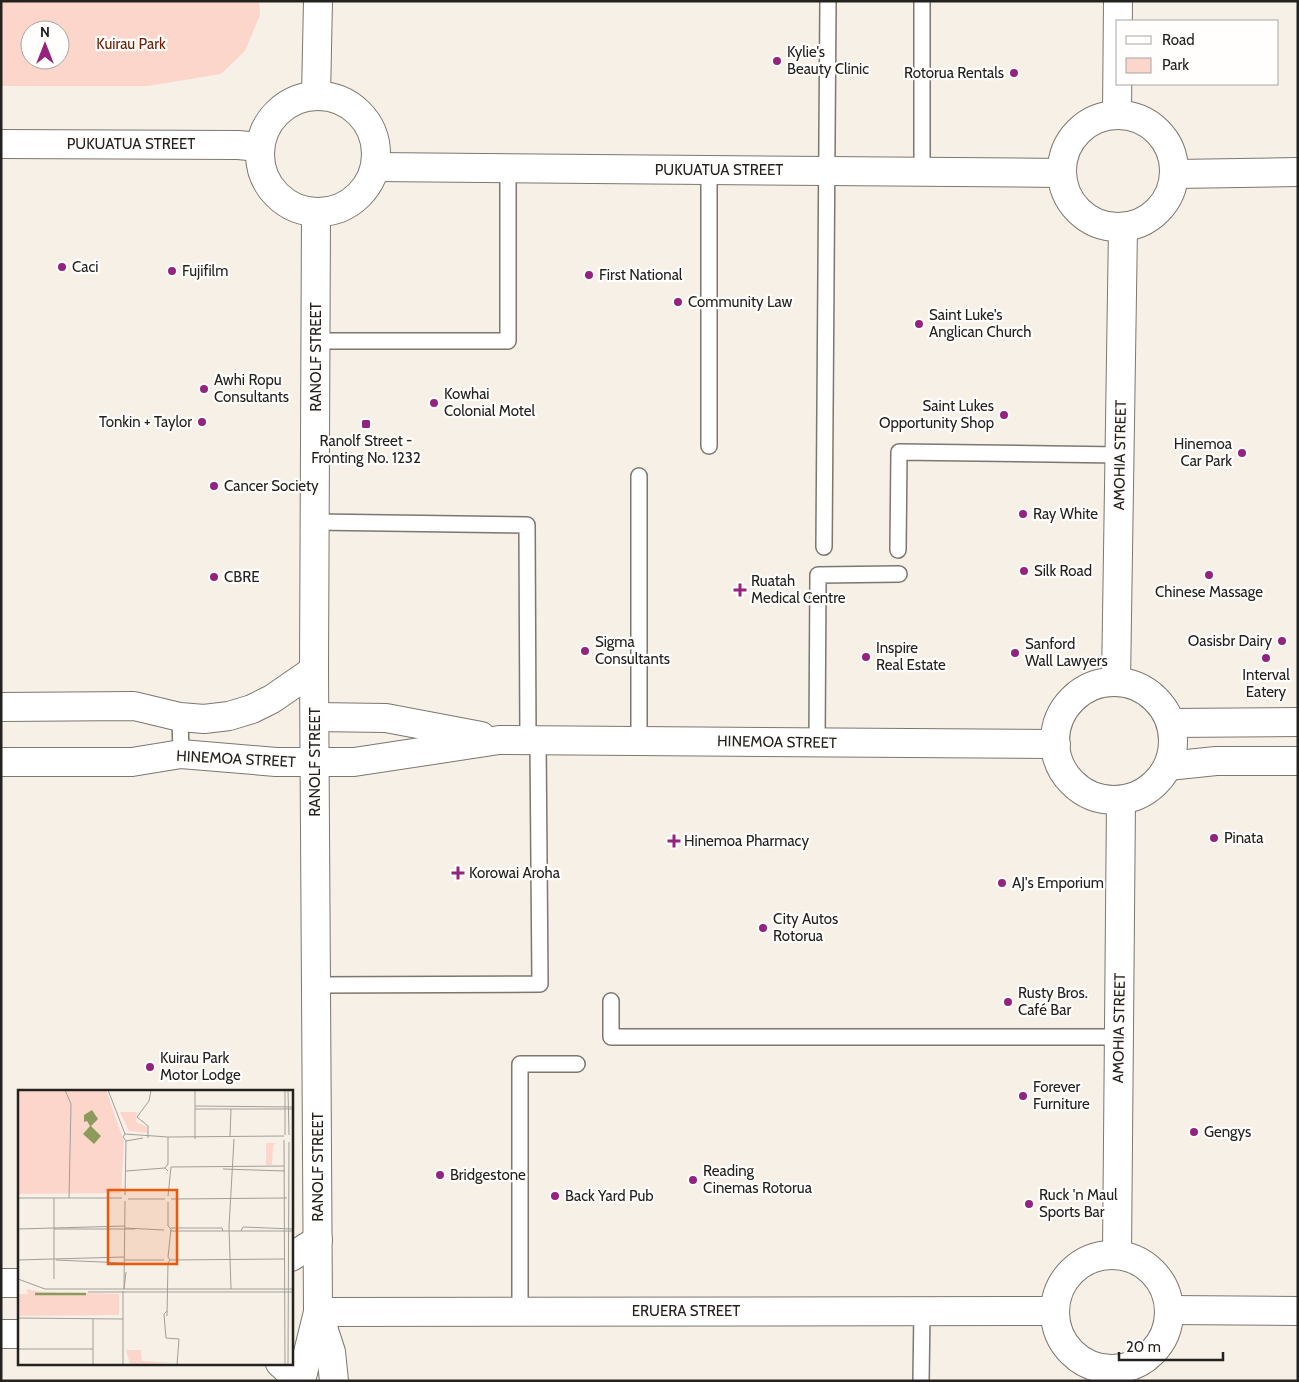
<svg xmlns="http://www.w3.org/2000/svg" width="1299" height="1382" viewBox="0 0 1299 1382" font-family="Cabin,sans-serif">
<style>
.green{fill:#fcd6cb;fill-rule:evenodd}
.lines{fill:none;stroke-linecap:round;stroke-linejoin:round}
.lane-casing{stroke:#7c776f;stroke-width:18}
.street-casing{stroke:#7c776f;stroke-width:30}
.secondary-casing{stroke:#7c776f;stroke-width:30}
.lane{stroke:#fff;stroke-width:15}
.street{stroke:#fff;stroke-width:28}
.secondary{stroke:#fff;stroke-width:28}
.poi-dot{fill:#942281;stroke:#fffefc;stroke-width:2}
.labels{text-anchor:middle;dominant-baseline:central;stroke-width:4.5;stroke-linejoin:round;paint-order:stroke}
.park-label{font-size:15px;fill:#702004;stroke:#fffefc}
.poi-label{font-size:15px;fill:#24221f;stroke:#fffefc;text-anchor:start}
.street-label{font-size:15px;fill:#24221f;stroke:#fffefc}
.inset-river{fill:none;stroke:#8c9b5b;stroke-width:2.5}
.inset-road{fill:none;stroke:#a29e97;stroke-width:1}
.view{fill:#e8590c;fill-opacity:0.15;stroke:#e8590c;stroke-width:2.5}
.inset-edge{fill:none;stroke:#24221f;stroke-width:2.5}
</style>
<rect width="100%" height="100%" fill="#f6f0e7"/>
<!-- green -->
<path class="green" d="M1,1H259L260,15L245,51L221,74L148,86H1ZM30,30H60V60H30Z"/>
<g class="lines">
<!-- lane casing -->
<g class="lane-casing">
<g id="lane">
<path d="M709,170V446"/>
<path d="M922,172V1"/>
<path d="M316,341H508V168"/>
<path d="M315,522L527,525L528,740"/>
<path d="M824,547L828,1"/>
<path d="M898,550L899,452L1120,455"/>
<path d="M180,717L181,754"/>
<path d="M639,741V476"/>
<path d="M817,743L818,575L899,574"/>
<path d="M316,985L540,984L538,740"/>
<path d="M611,1001V1037H1119"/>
<path d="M520,1312V1064H577"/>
<path d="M921,1381L922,1311"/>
</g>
</g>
<!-- street casing -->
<g class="street-casing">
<g id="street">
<path d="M1117,115L1118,1"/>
<path d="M1116,682L1123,228"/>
<circle cx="1114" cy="741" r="59"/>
<path d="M1,707L134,706L180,717L204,719L229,716L252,709L272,699L314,670"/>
<path d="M315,717L386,718L481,736"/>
<path d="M1171,723L1298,722"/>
<path d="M1,762H132L181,754L276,762H354L499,740L1056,744"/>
<path d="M1168,766L1216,761H1298"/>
<circle cx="1112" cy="1312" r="57"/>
<path d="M1117,1255L1121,800"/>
<path d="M291,1257L318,1240"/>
<path d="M1,1283H19"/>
<path d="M1169,1310L1298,1311"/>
<path d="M318,1312L1054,1311"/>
<path d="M1,1334H19"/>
<path d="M280,1363L300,1381"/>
</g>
</g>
<!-- secondary casing -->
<g class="secondary-casing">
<g id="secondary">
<circle cx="318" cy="154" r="58"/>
<path d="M316,96L318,1"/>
<circle cx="1118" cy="171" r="56"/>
<path d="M1,144L238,145L260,147"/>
<path d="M376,167L1062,173"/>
<path d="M1175,174L1298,172"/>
<path d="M318,1312L331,1352L334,1381"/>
<path d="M301,1381L318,1312L314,670L316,213"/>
</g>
</g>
<!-- lane -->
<use href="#lane" class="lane"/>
<!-- street -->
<use href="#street" class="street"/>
<!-- secondary -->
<use href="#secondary" class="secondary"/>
</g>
<!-- markers -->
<g class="poi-dot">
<circle cx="777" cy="61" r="5"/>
<circle cx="1014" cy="73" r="5"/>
<circle cx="62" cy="267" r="5"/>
<circle cx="172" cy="271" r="5"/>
<circle cx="589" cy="275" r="5"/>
<circle cx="678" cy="302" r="5"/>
<circle cx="919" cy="324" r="5"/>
<circle cx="204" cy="389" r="5"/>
<circle cx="434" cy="403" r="5"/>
<circle cx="1004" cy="415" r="5"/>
<circle cx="202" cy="422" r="5"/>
<rect x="361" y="419" width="10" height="10" rx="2.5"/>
<circle cx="1242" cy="453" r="5"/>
<circle cx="214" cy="486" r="5"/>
<circle cx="1023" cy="514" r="5"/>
<circle cx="1024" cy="571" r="5"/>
<circle cx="1209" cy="575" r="5"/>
<circle cx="214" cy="577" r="5"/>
<path d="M737.5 582.5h5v5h5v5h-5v5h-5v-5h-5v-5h5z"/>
<circle cx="1282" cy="641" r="5"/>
<circle cx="585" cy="651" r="5"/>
<circle cx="1015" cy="653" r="5"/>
<circle cx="866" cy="657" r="5"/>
<circle cx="1266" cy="658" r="5"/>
<circle cx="1214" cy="838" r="5"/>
<path d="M671.5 833.5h5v5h5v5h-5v5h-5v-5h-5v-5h5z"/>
<path d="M455.5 865.5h5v5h5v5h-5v5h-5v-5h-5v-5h5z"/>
<circle cx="1002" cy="883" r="5"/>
<circle cx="763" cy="928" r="5"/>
<circle cx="1008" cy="1002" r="5"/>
<circle cx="150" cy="1067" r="5"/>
<circle cx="1023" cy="1096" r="5"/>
<circle cx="1194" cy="1132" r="5"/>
<circle cx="440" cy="1175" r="5"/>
<circle cx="693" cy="1180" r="5"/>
<circle cx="555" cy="1196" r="5"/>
<circle cx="1029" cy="1204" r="5"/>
</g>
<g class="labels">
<!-- park labels -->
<g class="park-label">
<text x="131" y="44">Kuirau Park</text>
</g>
<!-- poi labels -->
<g class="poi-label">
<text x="787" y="52">Kylie's<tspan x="787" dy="17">Beauty Clinic</tspan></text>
<text x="1004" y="73" text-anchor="end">Rotorua Rentals</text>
<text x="72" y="267">Caci</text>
<text x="182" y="271">Fujifilm</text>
<text x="599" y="275">First National</text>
<text x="688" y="302">Community Law</text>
<text x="929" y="315">Saint Luke's<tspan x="929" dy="17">Anglican Church</tspan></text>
<text x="214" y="380">Awhi Ropu<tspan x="214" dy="17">Consultants</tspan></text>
<text x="444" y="394">Kowhai<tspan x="444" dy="17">Colonial Motel</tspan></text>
<text x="994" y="406" text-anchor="end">Saint Lukes<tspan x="994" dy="17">Opportunity Shop</tspan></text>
<text x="192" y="422" text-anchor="end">Tonkin + Taylor</text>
<text x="366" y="441" text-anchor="middle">Ranolf Street -<tspan x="366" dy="17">Fronting No. 1232</tspan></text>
<text x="1232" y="444" text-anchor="end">Hinemoa<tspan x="1232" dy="17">Car Park</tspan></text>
<text x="224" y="486">Cancer Society</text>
<text x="1033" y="514">Ray White</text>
<text x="1034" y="571">Silk Road</text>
<text x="224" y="577">CBRE</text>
<text x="751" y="581">Ruatah<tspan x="751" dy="17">Medical Centre</tspan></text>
<text x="1209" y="592" text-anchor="middle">Chinese Massage</text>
<text x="1272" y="641" text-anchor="end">Oasisbr Dairy</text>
<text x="595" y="642">Sigma<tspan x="595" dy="17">Consultants</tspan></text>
<text x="1025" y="644">Sanford<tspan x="1025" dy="17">Wall Lawyers</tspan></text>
<text x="876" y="648">Inspire<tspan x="876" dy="17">Real Estate</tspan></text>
<text x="1266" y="675" text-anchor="middle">Interval<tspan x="1266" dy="17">Eatery</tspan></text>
<text x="1224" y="838">Pinata</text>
<text x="684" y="841">Hinemoa Pharmacy</text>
<text x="469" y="873">Korowai Aroha</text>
<text x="1012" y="883">AJ's Emporium</text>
<text x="773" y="919">City Autos<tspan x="773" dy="17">Rotorua</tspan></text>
<text x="1018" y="993">Rusty Bros.<tspan x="1018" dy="17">Café Bar</tspan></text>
<text x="160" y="1058">Kuirau Park<tspan x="160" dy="17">Motor Lodge</tspan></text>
<text x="1033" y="1087">Forever<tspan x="1033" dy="17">Furniture</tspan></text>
<text x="1204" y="1132">Gengys</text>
<text x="703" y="1171">Reading<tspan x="703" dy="17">Cinemas Rotorua</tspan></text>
<text x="450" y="1175">Bridgestone</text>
<text x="1039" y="1195">Ruck 'n Maul<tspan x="1039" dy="17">Sports Bar</tspan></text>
<text x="565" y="1196">Back Yard Pub</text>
</g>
<!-- street labels -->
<g class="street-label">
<text x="131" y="144">PUKUATUA STREET</text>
<text x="719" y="170">PUKUATUA STREET</text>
<text transform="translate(316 357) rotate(-90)">RANOLF STREET</text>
<text transform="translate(1120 455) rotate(-89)">AMOHIA STREET</text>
<text transform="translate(777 742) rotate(1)">HINEMOA STREET</text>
<text transform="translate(236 759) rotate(3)">HINEMOA STREET</text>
<text transform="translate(315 762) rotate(-90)">RANOLF STREET</text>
<text transform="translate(1119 1028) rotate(-89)">AMOHIA STREET</text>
<text transform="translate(318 1167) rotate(-90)">RANOLF STREET</text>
<text x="686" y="1311">ERUERA STREET</text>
</g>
</g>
<!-- overview -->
<g transform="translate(18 1090)">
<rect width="275" height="275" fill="#f6f0e7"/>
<path d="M0,0H88L106,52L103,103L0,104ZM102,22H119L118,32L129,37V43L111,41ZM248,53H258L255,56L254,75H248ZM8,199L24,202L101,204V225L0,226V204H10ZM108,260H123L124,271L156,273L112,274Z" fill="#fcd6cb"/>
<path d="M74,20L80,29L73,36L83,46L76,54L65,44L72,36L69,31L66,32V25Z" fill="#8c9b5b"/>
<path class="inset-river" d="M17,204H68"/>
<path class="inset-road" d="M47,0L53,14L51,108M90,0L107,44M177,0V49M267,0V45M270,0L271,45M177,16L275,17M177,19H275M107,44L150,47L266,46M212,46L213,19M150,47V74L147,78L150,81M130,48V36L119,27L131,11L133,0M266,50L267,275M108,51L125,48M153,77L266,76M205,79L267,81M108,81L147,78M107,105L108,51L105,47L107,44M150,106L153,77M0,108H104M110,109H147M153,109L269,108M107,138L146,140M153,138H204L205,141M0,139L107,136M36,139H117M152,141H275M223,141L225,137L275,139M0,170L106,167M38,170L106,173M107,170H146M152,170L266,169M0,189L27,199H275M36,189V108M106,199L107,111M106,199L108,182M213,199L211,137L216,49M70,202H275M149,221L146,224L148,248L161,249L159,275M149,226L150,173L152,170L150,167L153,139L150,136V112M0,228L105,229M0,259H75M75,275V229M105,275V201M270,275L271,52"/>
<path class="view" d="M90,100H159V174H90Z"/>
<rect width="275" height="275" class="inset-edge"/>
</g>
<!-- border -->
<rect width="1299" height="1382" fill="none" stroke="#24221f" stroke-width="5"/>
<!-- legend -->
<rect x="1116" y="20" width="162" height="65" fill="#fffefc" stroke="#a7a6a4"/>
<rect x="1126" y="36" width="25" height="8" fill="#ffffff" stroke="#a7a6a4"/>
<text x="1162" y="45" font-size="15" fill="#24221f">Road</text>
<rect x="1126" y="58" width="25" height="15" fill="#fcd6cb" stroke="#a7a6a4"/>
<text x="1162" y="70" font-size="15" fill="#24221f">Park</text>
<!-- north arrow -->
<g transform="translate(45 45)"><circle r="24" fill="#fffefc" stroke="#a7a6a4"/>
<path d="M0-4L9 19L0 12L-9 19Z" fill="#942281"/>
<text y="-8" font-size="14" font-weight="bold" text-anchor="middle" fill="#24221f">N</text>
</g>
<!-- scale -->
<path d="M1119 1352v8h104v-8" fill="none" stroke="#24221f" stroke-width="2.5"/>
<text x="1126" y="1352" font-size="15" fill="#24221f" stroke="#fffefc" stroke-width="4" paint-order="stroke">20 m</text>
</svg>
